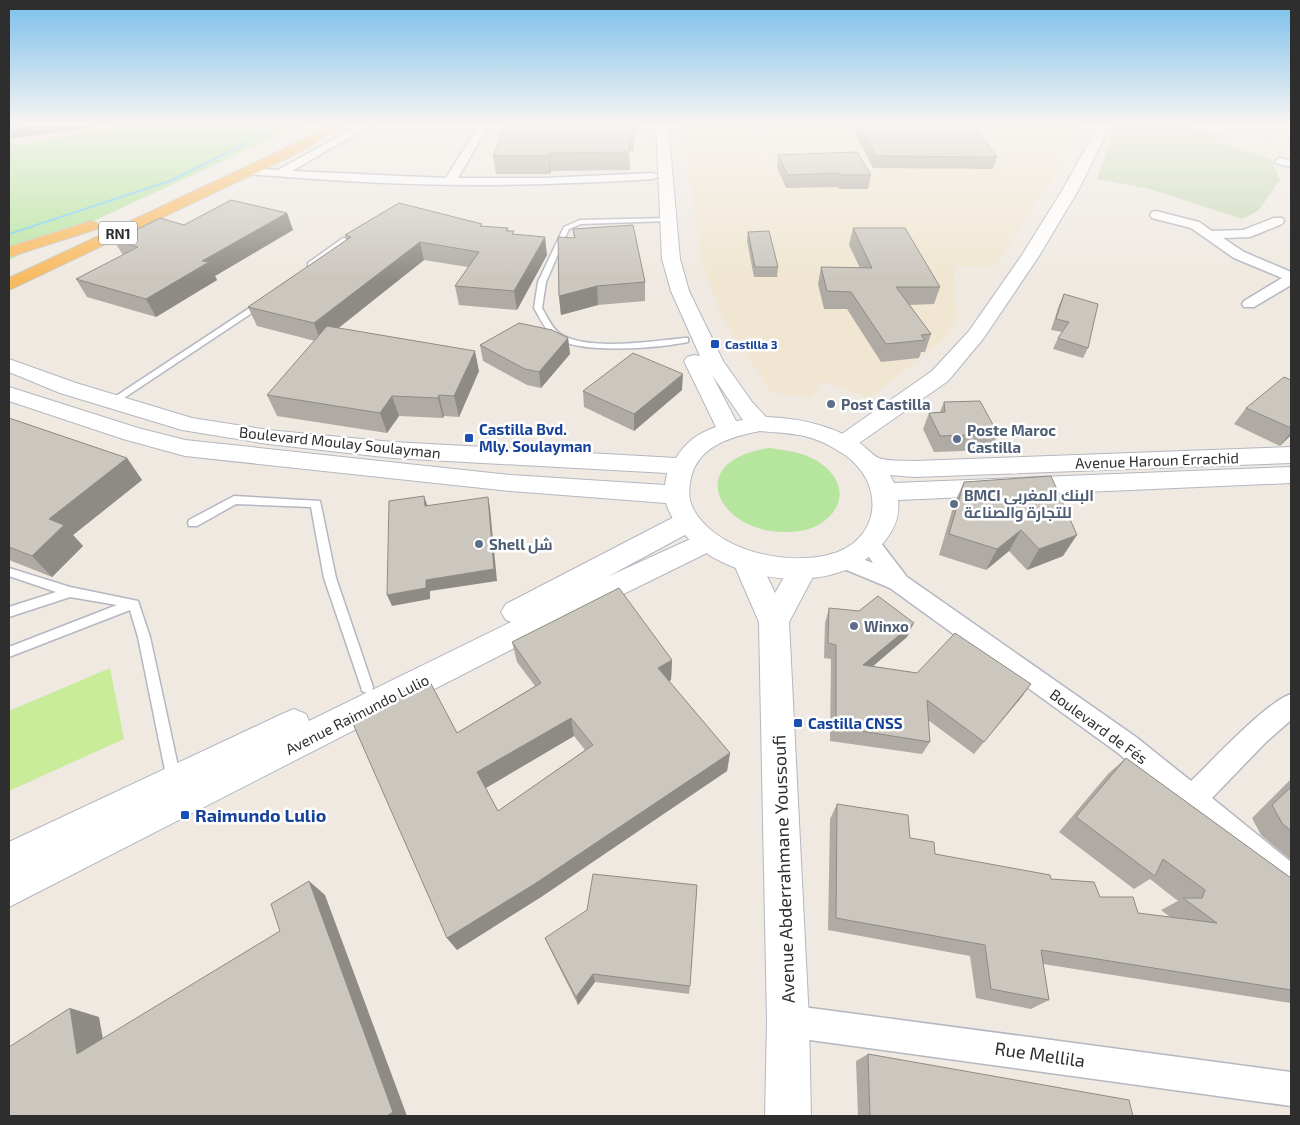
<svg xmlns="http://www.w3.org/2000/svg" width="1300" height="1125" viewBox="0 0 1300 1125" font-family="'Exo 2',Cairo,sans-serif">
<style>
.education{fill:#f0e6d1}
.green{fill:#b6e59e}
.cemetery{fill:#c8d9b8}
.pitch{fill:#c9ec9a}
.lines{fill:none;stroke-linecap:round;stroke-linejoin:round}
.stream{fill:#75cff0;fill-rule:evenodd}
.service-casing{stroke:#b4b7c1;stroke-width:3}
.minor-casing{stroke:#b4b7c1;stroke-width:3}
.tertiary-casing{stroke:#b4b7c1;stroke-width:2}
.secondary-casing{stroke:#b4b7c1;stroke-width:2}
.trunk-casing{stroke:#c9c9c9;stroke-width:2}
.service{fill:#fff;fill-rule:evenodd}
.minor{fill:#fff;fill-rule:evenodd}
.tertiary{fill:#fff;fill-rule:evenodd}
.secondary{fill:#fff;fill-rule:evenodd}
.trunk{fill:#f8ba60;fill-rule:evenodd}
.wall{fill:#afaba4;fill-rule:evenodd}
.shaded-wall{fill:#8e8b86}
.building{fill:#cbc7bf;stroke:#8e8b86;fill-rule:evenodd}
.transit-dot{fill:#1a4fb4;stroke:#fff;stroke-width:2}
.service-dot{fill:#5c6f8a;stroke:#fff;stroke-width:2}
.labels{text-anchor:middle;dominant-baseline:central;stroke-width:5;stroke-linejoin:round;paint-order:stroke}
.far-transit-label{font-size:12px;font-weight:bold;fill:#164399;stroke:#fff;text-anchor:start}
.shield{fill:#fff;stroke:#6d6d6d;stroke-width:1}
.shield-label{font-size:14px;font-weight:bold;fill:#2e2e2e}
.service-label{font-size:15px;font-weight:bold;fill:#4e5e75;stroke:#fff;text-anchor:start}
.transit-label{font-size:15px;font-weight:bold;fill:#164399;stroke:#fff;text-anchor:start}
.street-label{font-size:15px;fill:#2e2e2e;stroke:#fff}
.near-transit-label{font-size:18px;font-weight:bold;fill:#164399;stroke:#fff;text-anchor:start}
.near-street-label{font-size:18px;fill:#2e2e2e;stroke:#fff}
</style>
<rect width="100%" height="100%" fill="#efe9e1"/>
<!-- education -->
<path class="education" d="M680,124H1080L1051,181L994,267L954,266L957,320L945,338L870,398L823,381L811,398L771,392L723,319L702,262L684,136Z"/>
<!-- green -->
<g class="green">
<path d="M121,124H303L9,260V144H24L110,128Z"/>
<path d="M770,448C782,450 795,451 807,456C840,469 854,502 820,524C810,530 798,532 787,532C718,534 681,460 770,448Z"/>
</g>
<!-- cemetery -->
<path class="cemetery" d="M1116,124H1172L1230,136L1215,142L1271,159L1280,180L1258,211L1242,219L1150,189L1097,179Z"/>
<!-- pitch -->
<path class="pitch" d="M110,668L124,739L9,791V711Z"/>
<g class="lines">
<!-- stream -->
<path class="stream" d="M282,124H286L171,182L9,235V233L169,180Z"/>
<!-- service casing -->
<g class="service-casing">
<g id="service">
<path d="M670,218L671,219L668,221L581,224L569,229L546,282L542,308C547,316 551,327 559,333C585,352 654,341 685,338H688V342C658,348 579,355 554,337C545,330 540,318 534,308L538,282L564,227L580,220Z"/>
<path d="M343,238L348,239L314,267H308V263Z"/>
<path d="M260,301L267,303L115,404H109L107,402Z"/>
<path d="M234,496L320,501L336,578L373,687L372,691L367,693L362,691L361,687L324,578L311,507L236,504L197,526H189L188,523L189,520Z"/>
<path d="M9,568L70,587L138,601L150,637L181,780L179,785L174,787L169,785L167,780L138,637L130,610L9,657V647L117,605L70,597L9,617V607L56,592L9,576Z"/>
</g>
</g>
<!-- minor casing -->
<g class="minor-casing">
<g id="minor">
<path d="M361,124H373L292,171L446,178L474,133L477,124H487L484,133L458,178H543L653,173L659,176L653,179C592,183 532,185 471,185C397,185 322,180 248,174L242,171L248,168L278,170Z"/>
<path d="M1280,158L1291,161V167L1276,163L1275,161Z"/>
<path d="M1156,211L1199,222L1212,231L1243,230L1274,218H1282L1284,221L1282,224L1250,237L1223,238L1244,252L1291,272V285L1254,307H1244L1242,304L1244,301L1282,278L1234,258L1191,228L1152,218L1150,215L1152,212Z"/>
<path d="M870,535L877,538L907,577L1136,737L1191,781C1213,760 1265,703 1291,694V720L1266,742L1212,798L1291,862V896L1281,891L1118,753L890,588L837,566L833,560L837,554L844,552L873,563L860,543L863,538Z"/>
<path d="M788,1005L1291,1072V1106L788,1037L776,1033L772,1021L776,1009Z"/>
</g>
</g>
<!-- tertiary casing -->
<g class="tertiary-casing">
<g id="tertiary">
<path d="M1099,124H1111L1079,189L1039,256L983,339L948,381L852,448L844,451L836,448L832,443L836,438L932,371L969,331L1022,255L1063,189Z"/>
<path d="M687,513L696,515L700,522L696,529L607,577L706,532L715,535L719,542L715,549L536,637L9,907V842L282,714L294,709L306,714L309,721L511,622L506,620L501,612L506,604L678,515Z"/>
<path d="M747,552L757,555L775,593L793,562L803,558L813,562L817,569L789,622L809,1021L811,1116H765L767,1021L759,622L733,562L737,555Z"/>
</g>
</g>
<!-- secondary casing -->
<g class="secondary-casing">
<path id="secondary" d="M656,124H668L680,259L689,291L723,361L752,402L766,417C799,418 830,425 858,442C865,446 873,456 879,458C889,462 904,460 914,461L1291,447V463L914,477L890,475L894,483L1291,467V483L898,500C900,517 894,530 884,542C834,607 691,581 666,503L511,491L185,456L123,439L9,401V387L138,428L185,440L511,475L665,485L667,473L393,458L268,444L182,430L60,393L9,372V359L76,383L192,418L268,430L393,442L676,458C686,442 698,433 716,427L684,361L687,357L694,355L700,356L671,291L662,259ZM712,375L743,420L736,421ZM760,431C794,434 812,433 842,453C887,482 882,542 828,555C786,565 723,552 697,515C690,506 688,494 690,483C695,447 729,437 760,431Z"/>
</g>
<!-- trunk casing -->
<g class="trunk-casing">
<g id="trunk">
<path d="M332,124H347L296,154L9,290V278L286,148Z"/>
<path d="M91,221L97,223L99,226L97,229L9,257V247Z"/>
</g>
</g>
<!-- service -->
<use href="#service" class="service"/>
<!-- minor -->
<use href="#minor" class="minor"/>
<!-- tertiary -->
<use href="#tertiary" class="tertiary"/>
<!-- secondary -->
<use href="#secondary" class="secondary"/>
<!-- trunk -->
<use href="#trunk" class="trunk"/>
</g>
<!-- wall -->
<g class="wall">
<path d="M9,124L81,129L14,138H9Z"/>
<path d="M634,124V151H629L630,170L551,171L550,174H496L493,156Z"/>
<path d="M851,124H941L947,132L997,157L993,169L873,168Z"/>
<path d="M778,155L871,175L868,189H839L838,187L786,188L777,168Z"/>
<path d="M287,213L293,230L215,276L217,280L156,317L87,297L76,279L123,255L114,241L184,225Z"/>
<path d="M482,226L508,228L509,231L547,255L517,310L459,305L455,286L468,267L424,260L338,328L479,371L459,417L444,416L443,418L399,416L387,433L277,416L267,395L315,341L257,326L248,307L346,240L345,235Z"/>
<path d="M853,228L940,287L934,304L909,305L931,334L925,352H921L919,358L881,362L847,309H824L818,284L821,267L860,268L849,245Z"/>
<path d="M573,229L645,282V301L598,305L561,315L559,296L574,238Z"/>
<path d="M748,232L778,267L777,277H754L747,241Z"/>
<path d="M1064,294L1088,348L1083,358L1053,349L1058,338L1062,332L1051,330L1059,305Z"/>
<path d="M568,338L570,354L541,388L527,385L483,361L480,345Z"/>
<path d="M1291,380V435L1280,446L1234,424L1246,408Z"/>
<path d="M682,390L634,431L584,407L583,391Z"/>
<path d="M944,402L998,434L991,450L934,452L923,429L929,413L940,412Z"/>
<path d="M9,418L127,458L142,480L73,535L83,546L52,577L9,560Z"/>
<path d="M964,482L1063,556L1027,570L1009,551L986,570L939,555L954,504Z"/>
<path d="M829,608L907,637L873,666L917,673L1031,684L974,754L928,720L930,742L922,754L830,741L831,659L824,658L825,623Z"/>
<path d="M512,642L672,660L671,680L669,681L730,753L727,771L541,897L457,950L447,938L457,733L535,686L517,662ZM574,736L585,750L498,811L486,788Z"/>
<path d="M1126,758L1291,878V1003L1043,964L1049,1000L1031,1009L976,998L970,956L828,930L830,819L837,804L910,838L935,854L1051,879L1100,897L1138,913L1170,917L1161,910L1178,901L1150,879L1134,889L1059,832L1108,774Z"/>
<path d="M1291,779V860L1261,835L1252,818Z"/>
<path d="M545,938L690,986L689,994L595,982L578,1005L549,947Z"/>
<path d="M868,1054L1133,1116H858L856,1061Z"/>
</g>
<!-- shaded-wall -->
<g class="shaded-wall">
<path d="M57,124H104L81,129L14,138L9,130Z"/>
<path d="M549,153L551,171L550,174L549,156Z"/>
<path d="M287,213L293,230L215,276L217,280L156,317L146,299L202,261Z"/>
<path d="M545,237L547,255L517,310L514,291Z"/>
<path d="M420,242L424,260L321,342L314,323Z"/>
<path d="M597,286L598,305L561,315L559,296Z"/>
<path d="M568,338L570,354L541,388L539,372Z"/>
<path d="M475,351L479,371L459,417L454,396Z"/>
<path d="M683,374L682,390L634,431V414Z"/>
<path d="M439,395L444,416L443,418L438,398Z"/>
<path d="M392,396L399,416L387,433L380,413Z"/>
<path d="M1291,432V435L1280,446Z"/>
<path d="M127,458L142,480L73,535L83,546L52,577L32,556L49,519Z"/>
<path d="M424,496L428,507L425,506Z"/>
<path d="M488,497L490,508L497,581L430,591V599L392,606L387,595L426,580Z"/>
<path d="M1021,530L1009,551L986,570L997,549Z"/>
<path d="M1077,535L1063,556L1027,570L1039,549Z"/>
<path d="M914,623L907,637L858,679L863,665Z"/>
<path d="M672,660L671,680L658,687V668Z"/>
<path d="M1031,684L1021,698L974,754L984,742Z"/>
<path d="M571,718L574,736L484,789L477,772Z"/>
<path d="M730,753L727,771L541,897L457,950L447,938Z"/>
<path d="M309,881L325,895L407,1116H387Z"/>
<path d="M593,974L595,982L578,1005L576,997Z"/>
<path d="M70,1008L99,1017L107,1061L77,1054Z"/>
</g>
<!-- building -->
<g class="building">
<path d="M9,124H57L9,130Z"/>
<path d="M505,124H634V134H629V152L549,153V156H493Z"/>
<path d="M859,124H941L947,132H978L997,157L876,156Z"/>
<path d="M857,152L871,175H842L840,173L788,175L778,155Z"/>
<path d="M231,200L287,213L202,261L209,262L146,299L76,279L138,247L114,241L160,218L184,225Z"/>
<path d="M399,203L482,224L480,226L508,228L506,231H514L512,234L545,237L514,291L455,286L479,252L420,242L314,323L248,307L351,237L345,235Z"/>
<path d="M633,225L645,282L597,286L559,296L558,237L575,238L573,229Z"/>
<path d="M853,228H905L940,287H896L931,334L921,335L925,340L886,344L851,292L827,291L821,267L872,268Z"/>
<path d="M769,231L778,267H755L748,232Z"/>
<path d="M1064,294L1098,304L1088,348L1058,338L1069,322L1056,319Z"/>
<path d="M519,323L552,330L568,338L539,372L525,369L480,345Z"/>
<path d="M327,326L475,351L454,396L439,395L438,398L392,396L380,413L267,395Z"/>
<path d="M633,353L683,374L634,414L583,391Z"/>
<path d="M1284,377L1291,380V428L1246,408Z"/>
<path d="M980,401L998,434L940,436L929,413L945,412L944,402Z"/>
<path d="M9,418L127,458L49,519L64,525L32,556L9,547Z"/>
<path d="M1051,476L1077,535L1039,549L1021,530L997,549L949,534L964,482Z"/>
<path d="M424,496L425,506L488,497L494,569L426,580V588L387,595L389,501Z"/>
<path d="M619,588L672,660L658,668L730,753L536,883L447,938L350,717L429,680L457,733L541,683L512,642ZM571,718L593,745L498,811L477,772Z"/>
<path d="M878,596L914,623L863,665L917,673L955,633L1031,684L984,742L927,700L930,742L836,727V645L828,643L829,608L859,611Z"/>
<path d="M1126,758L1291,878V990L1041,950L1049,1000L991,989L985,945L836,918L837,804L908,815L910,838L934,842L935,854L1050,875L1051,879L1094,882L1100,897H1133L1138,913L1217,923L1183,898H1202L1205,890L1163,859L1155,876L1076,817Z"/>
<path d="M1291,787V831L1282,823L1272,805Z"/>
<path d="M593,874L697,885L690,986L593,974L576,997L545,938L587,910Z"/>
<path d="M309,881L393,1112L387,1116H9V1047L70,1008L77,1054L280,931L271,904Z"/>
<path d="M868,1054L1129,1100L1133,1116H870Z"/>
</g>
<!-- sky -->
<linearGradient id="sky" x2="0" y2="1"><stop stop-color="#7abfeb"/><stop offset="0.44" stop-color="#f8f5f2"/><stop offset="1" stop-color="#f8f5f2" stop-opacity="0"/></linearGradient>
<rect width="1300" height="281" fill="url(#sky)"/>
<!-- markers -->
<g class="transit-dot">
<rect x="710" y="339" width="10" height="10" rx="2.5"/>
<rect x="464" y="433" width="10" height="10" rx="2.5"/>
<rect x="793" y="718" width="10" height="10" rx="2.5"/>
<rect x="180" y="810" width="10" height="10" rx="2.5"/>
</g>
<g class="service-dot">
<circle cx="831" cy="404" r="5"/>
<circle cx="957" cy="439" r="5"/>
<circle cx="954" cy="504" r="5"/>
<circle cx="479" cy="544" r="5"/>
<circle cx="854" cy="626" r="5"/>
</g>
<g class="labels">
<!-- far-transit labels -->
<g class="far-transit-label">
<text x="725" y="344">Castilla 3</text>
</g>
<!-- shield labels -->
<rect class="shield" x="99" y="221.5" width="38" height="23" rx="4"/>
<g class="shield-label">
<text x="118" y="233">RN1</text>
</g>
<!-- service labels -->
<g class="service-label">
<text x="841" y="404">Post Castilla</text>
<text x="967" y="430">Poste Maroc<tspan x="967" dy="17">Castilla</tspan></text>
<text x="964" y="495">BMCI البنك المغربي<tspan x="964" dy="17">للتجارة والصناعة</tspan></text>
<text x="489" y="544">Shell شل</text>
<text x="864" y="626">Winxo</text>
</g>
<!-- transit labels -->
<g class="transit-label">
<text x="479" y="429">Castilla Bvd.<tspan x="479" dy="17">Mly. Soulayman</tspan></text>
<text x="808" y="723">Castilla CNSS</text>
</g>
<!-- street labels -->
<g class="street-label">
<text transform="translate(340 442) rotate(6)">Boulevard Moulay Soulayman</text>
<text transform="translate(1157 460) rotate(-2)">Avenue Haroun Errachid</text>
<text transform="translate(357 714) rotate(-27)">Avenue Raimundo Lulio</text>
<text transform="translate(1099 726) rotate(36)">Boulevard de Fés</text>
</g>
<!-- near-transit labels -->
<g class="near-transit-label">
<text x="195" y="815">Raimundo Lulio</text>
</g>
<!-- near-street labels -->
<g class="near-street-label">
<text transform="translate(783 869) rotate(-92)">Avenue Abderrahmane Youssoufi</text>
<text transform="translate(1040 1054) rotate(8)">Rue Mellila</text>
</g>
</g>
<!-- border -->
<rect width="1300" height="1125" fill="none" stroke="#2e2e2e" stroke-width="20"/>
</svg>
